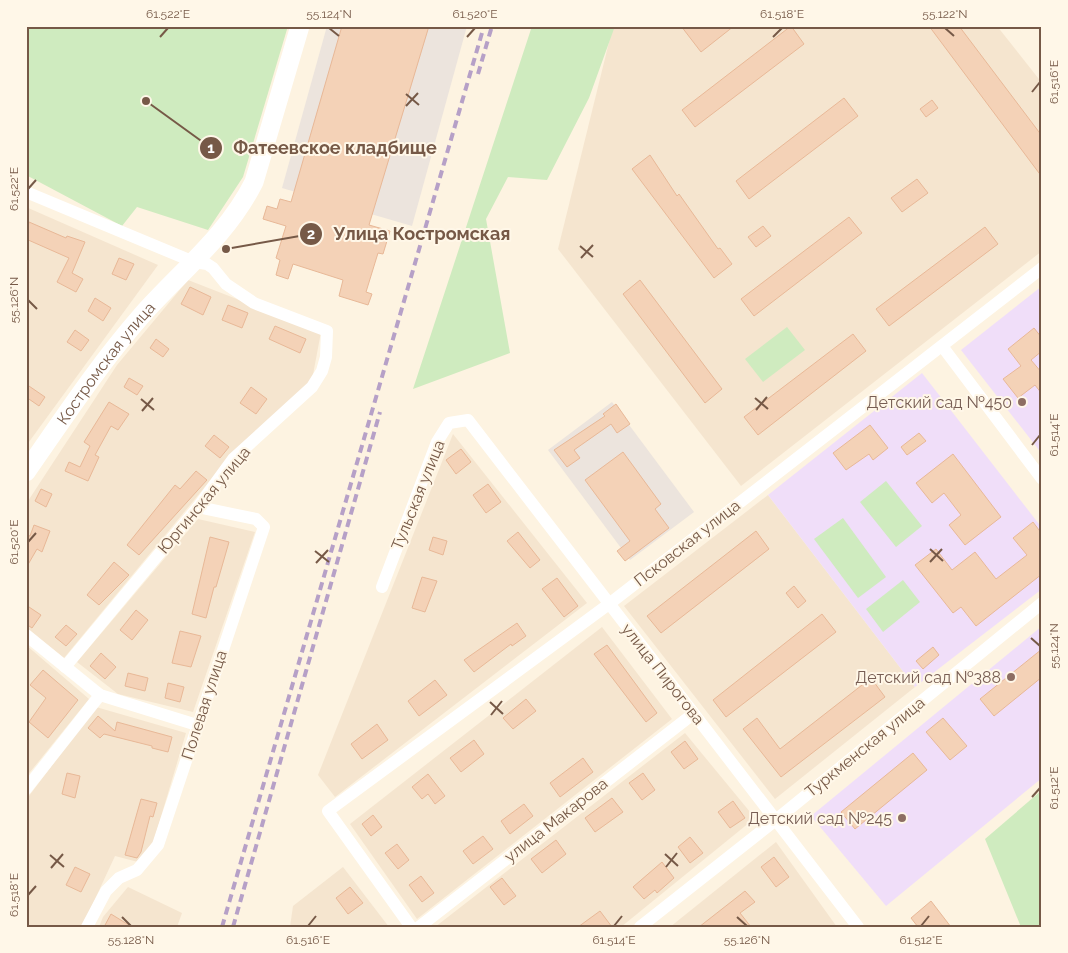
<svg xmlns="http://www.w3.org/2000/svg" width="1068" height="953" viewBox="0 0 1068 953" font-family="Raleway,sans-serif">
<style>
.residential{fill:#f5e5cf}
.industrial{fill:#ece4dd}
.education{fill:#f0def9}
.green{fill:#cfebbf}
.building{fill:#f4d2b7;stroke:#e8b897}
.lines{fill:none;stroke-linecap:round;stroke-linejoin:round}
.street{stroke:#fff;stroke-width:12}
.secondary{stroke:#fff;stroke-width:19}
.rail{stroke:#b6a0c7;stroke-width:4;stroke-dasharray:8 5;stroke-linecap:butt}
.ticks{fill:none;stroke:#765947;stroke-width:2}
.education-dot{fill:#8d6e63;stroke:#fff7e8;stroke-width:2}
.labels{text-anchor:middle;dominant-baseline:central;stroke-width:4;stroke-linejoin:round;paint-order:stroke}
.street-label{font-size:16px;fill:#765947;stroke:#fff7e8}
.education-label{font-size:16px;fill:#785e54;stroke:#fff7e8;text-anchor:end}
.leader{fill:none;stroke:#765947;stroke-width:2}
.callout-dot{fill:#765947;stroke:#fff7e8;stroke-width:2}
.mark-label{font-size:15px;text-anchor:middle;font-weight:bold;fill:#fff}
.callout-label{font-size:18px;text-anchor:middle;font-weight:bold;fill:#765947;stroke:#fff7e8;stroke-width:4;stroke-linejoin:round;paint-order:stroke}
.neatline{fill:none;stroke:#765947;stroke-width:2}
.ticks-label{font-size:12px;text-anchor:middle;fill:#765947}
</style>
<rect width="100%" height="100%" fill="#fdf3e1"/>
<!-- residential -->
<g class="residential">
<path d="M613,26H997L1042,83V251L741,486L558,249Z"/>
<path d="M26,207L158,265L26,446Z"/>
<path d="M188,280L321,332L312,380L232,454L64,658L26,627V504L117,365Z"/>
<path d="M453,434L587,603L335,797L318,775Z"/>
<path d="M768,495L915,687L775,799L624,606Z"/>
<path d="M198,519L255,532L193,712L118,694L77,662Z"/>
<path d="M602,627L672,719L417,919L350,824Z"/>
<path d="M26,645L89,699L26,777Z"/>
<path d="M96,707L186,733L154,840L138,862L115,856L82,927H26V800Z"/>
<path d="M685,733L755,818L621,927H435Z"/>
<path d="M776,842L837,927H670Z"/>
<path d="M343,867L389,927H290L293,906Z"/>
<path d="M128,887L182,913L177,927H99L103,917Z"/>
</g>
<!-- industrial -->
<g class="industrial">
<path d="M327,26H467L412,226L282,188Z"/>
<path d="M612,402L694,512L630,560L548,450Z"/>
</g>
<!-- education -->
<g class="education">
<path d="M1042,286V454L961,350Z"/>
<path d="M922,373L1042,528V589L915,687L768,495Z"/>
<path d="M1042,626V778L886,906L811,816Z"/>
</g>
<!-- green -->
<g class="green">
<path d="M26,26H288L243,177L208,230L137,207L122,226L26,175Z"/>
<path d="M532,26H615L589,98L547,180L508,177L486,219L510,353L413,389Z"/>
<path d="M787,327L805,350L763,382L745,359Z"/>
<path d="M886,481L922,526L896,547L860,502Z"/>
<path d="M843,518L886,577L858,598L814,539Z"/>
<path d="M903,580L920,602L883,632L866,609Z"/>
<path d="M1042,790V927H1021L985,839Z"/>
</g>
<!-- building -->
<g class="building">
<path d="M342,26H429L369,225L390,231L383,254L378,253L366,292L372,294L368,305L339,296L343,280L293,264L288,279L276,275L280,260L276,258L286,226L263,219L267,206L277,209L280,199L291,202Z"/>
<path d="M681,26H734L701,52Z"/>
<path d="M791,26L804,44L695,127L682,110Z"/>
<path d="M929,26H959L1042,136V177Z"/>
<path d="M844,98L858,116L749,199L736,181Z"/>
<path d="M932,100L938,108L926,117L920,109Z"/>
<path d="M650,155L677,196L679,194L718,249L720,248L732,264L714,278L632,169Z"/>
<path d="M917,179L928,193L902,212L891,198Z"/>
<path d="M849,217L862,233L754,316L741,299Z"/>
<path d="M29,222L66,238L67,236L85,242L72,273L83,279L76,292L57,282L69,258L26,239Z"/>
<path d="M763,226L771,236L756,247L748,237Z"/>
<path d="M985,227L998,244L889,326L876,309Z"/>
<path d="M119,258L134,264L126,280L112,274Z"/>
<path d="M640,280L722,389L705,403L623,294Z"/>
<path d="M190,287L211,297L203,315L181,304Z"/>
<path d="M95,298L111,308L103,321L88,311Z"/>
<path d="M228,305L248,313L242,328L222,320Z"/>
<path d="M275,326L306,339L300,353L269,339Z"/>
<path d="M1034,328L1042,338V351L1031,360L1042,373V394L1035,385L1018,398L1003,379L1021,366L1008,349Z"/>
<path d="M75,330L89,340L81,351L67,342Z"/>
<path d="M853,334L866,351L758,435L744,417Z"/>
<path d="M156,339L169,349L163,357L150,348Z"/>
<path d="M129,378L143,386L137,395L124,387Z"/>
<path d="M26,384L45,397L39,406L26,397Z"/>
<path d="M251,387L267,399L256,414L240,403Z"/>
<path d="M109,402L129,414L118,430L111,426L95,455L99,457L88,481L65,471L69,462L80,467L90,446L84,442Z"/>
<path d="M616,404L630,424L617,433L611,424L574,450L580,458L567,467L554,450L605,416L603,414Z"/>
<path d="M870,425L888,448L873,460L869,454L846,470L833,453Z"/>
<path d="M919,433L926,441L907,455L901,447Z"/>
<path d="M214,435L229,447L220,458L205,446Z"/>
<path d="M461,449L471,462L456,474L446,460Z"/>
<path d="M623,452L661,504L655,509L669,528L625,561L617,551L630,541L585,480Z"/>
<path d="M953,454L1001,517L965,545L949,525L961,515L944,493L932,503L916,483Z"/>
<path d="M196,471L207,480L139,555L127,545L175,485L180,489Z"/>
<path d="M488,484L501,502L486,513L473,495Z"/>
<path d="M41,489L52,494L46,507L35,501Z"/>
<path d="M1033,522L1042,534V574L976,626L961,607L953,613L915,565L936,549L952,570L975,552L996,579L1027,555L1013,538Z"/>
<path d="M34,525L50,531L42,552L37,549L26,568V535L30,536Z"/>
<path d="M756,531L769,549L661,633L647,616Z"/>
<path d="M518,532L540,560L530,568L507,541Z"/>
<path d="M210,537L229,542L216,587H214L206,618L192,614Z"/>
<path d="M433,537L447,541L443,555L429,550Z"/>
<path d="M114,562L129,575L99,605L87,595Z"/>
<path d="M422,577L437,581L425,612L412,608Z"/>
<path d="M557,578L578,606L564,617L542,589Z"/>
<path d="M794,586L806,601L798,608L786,593Z"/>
<path d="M26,605L41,615L32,628L26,624Z"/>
<path d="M136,610L148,620L132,640L120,630Z"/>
<path d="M822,614L836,632L726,717L713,700Z"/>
<path d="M517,623L526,636L512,646L511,644L474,672L464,660Z"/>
<path d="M66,625L77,634L66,646L55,637Z"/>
<path d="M180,631L201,636L191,667L172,663Z"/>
<path d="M607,645L657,713L646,722L594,654Z"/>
<path d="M933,647L939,655L923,669L916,661Z"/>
<path d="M1042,649V677L994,716L980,699Z"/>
<path d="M101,653L116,667L105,679L90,666Z"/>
<path d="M43,670L78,700L48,738L29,722L46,698L30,685Z"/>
<path d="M128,673L148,678L145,691L125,686Z"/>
<path d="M871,678L885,697L781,777L743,729L757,718L780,749Z"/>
<path d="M435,680L447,695L419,716L408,701Z"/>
<path d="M168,683L184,687L180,702L165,698Z"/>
<path d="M526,699L536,711L513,729L503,718Z"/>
<path d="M98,716L115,731L117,722L172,737L168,752L152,748V746L104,734L100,738L88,728Z"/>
<path d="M943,718L967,746L950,760L926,732Z"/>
<path d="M377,724L388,740L362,759L351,744Z"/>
<path d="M474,740L484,754L461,772L450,758Z"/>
<path d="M685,741L698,759L684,769L671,752Z"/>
<path d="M913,753L927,770L855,829L841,812Z"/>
<path d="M583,758L593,772L560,797L550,783Z"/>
<path d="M67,773L80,776L75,798L62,794Z"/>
<path d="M643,773L655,790L642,800L629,783Z"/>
<path d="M428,774L445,796L435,804L428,794L422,799L412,787Z"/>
<path d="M612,798L623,812L595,832L585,818Z"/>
<path d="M141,799L157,803L153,817L150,816L141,852L137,858L125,855Z"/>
<path d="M733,801L745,818L730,828L718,812Z"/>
<path d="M524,804L533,816L510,834L501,821Z"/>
<path d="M373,815L382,827L371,836L362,824Z"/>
<path d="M483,836L493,849L473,864L463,851Z"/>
<path d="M690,837L703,853L690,863L678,847Z"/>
<path d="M556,840L566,854L542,873L531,859Z"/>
<path d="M397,844L409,860L398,869L385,853Z"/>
<path d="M774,857L789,877L776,887L761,867Z"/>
<path d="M662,862L674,878L657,893L655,890L644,899L633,887Z"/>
<path d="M75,867L90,874L81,892L66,885Z"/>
<path d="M421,876L434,893L422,902L409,885Z"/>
<path d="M502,878L516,896L504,905L490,887Z"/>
<path d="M350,887L363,903L348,914L336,898Z"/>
<path d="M745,891L755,902L740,913L751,927H699Z"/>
<path d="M931,901L951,927H918L911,918Z"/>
<path d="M600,911L612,927H578Z"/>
<path d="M111,914L132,927H104Z"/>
</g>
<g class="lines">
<!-- street -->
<g class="street">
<path d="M26,192L194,262L207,264L213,268L226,284L254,303L327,331L326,357L322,371L312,387L233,459L198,507L65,667"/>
<path d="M942,346L1042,479"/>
<path d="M382,587L437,442L449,423L468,420L858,927"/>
<path d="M26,635L100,695L197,725"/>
<path d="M26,789L100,695"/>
<path d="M87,927L106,891L119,878L137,870L158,845L264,527L256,519L198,507"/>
<path d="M411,927L328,811L609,604L1042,268"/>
<path d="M419,927L693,714"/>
<path d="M640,927L777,819L1042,603"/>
</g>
<!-- secondary -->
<path class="secondary" id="s1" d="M26,472C63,419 99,364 142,315C181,271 227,236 254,182L300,26"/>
<!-- rail -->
<g class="rail">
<path d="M478,74L492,26"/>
<path d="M222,927L484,26"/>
<path d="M233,927L380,412"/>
</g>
</g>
<!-- ticks -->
<path class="ticks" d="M329,28L339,36M945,28L954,36M160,37L168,28M467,37L475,28M773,37L782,28M1032,92L1040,82M406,94L419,105M406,106L418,93M28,189L36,180M580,246L593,257M581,258L593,245M28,300L37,309M755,398L768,409M141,399L154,410M756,410L767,397M142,411L153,398M1032,445L1040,435M28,542L36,533M930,549L943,561M315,551L329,562M930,562L942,549M316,563L328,550M1031,638L1040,646M490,702L503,714M491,715L502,701M1032,797L1040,788M665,854L678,866M50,855L64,867M666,867L677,853M51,868L63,854M28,895L36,886M122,917L131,926M737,917L747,926M308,926L316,916M614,926L622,916M921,926L929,916"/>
<!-- markers -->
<g class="education-dot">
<circle cx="1022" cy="402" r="5"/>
<circle cx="1011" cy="677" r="5"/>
<circle cx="902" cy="818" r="5"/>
</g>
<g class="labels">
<!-- street labels -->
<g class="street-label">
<text stroke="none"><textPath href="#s1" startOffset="135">Костромская улица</textPath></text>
<text transform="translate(418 495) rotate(-68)">Тульская улица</text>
<text transform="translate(204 500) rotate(-50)">Юргинская улица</text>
<text transform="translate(687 543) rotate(-38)">Псковская улица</text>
<text transform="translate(663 674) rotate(52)">улица Пирогова</text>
<text transform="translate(204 705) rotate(-72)">Полевая улица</text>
<text transform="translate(865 747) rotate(-39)">Туркменская улица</text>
<text transform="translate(556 820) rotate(-38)">улица Макарова</text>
</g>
<!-- education labels -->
<g class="education-label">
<text x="1012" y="402">Детский сад №450</text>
<text x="1001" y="677">Детский сад №388</text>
<text x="892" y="818">Детский сад №245</text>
</g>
</g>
<!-- callouts -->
<path class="leader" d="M146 101L211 148M226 249L311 234"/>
<g class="callout-dot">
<circle cx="146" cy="101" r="5"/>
<circle cx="226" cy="249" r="5"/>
<circle cx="211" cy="148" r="12"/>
<circle cx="311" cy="234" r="12"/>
</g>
<g class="mark-label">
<text x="211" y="153">1</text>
<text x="311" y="239">2</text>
</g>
<g class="callout-label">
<text x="335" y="154">Фатеевское кладбище</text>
<text x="422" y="240">Улица Костромская</text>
</g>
<!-- border -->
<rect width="1068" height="953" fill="none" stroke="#fff7e8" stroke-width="55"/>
<rect x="28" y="28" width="1012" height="898" class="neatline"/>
<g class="ticks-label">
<text x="168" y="18">61.522°E</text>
<text x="329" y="18">55.124°N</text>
<text x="475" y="18">61.520°E</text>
<text x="782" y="18">61.518°E</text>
<text x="945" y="18">55.122°N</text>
<text transform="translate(1054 82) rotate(-90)" y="4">61.516°E</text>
<text transform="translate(14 189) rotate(-90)" y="4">61.522°E</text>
<text transform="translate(14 300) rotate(-90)" y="4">55.126°N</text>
<text transform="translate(1054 435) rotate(-90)" y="4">61.514°E</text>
<text transform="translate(14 542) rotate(-90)" y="4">61.520°E</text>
<text transform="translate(1054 646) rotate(-90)" y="4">55.124°N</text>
<text transform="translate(1054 788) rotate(-90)" y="4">61.512°E</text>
<text transform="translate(14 895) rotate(-90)" y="4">61.518°E</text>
<text x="131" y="944">55.128°N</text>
<text x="308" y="944">61.516°E</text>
<text x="614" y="944">61.514°E</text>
<text x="747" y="944">55.126°N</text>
<text x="921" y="944">61.512°E</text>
</g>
</svg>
